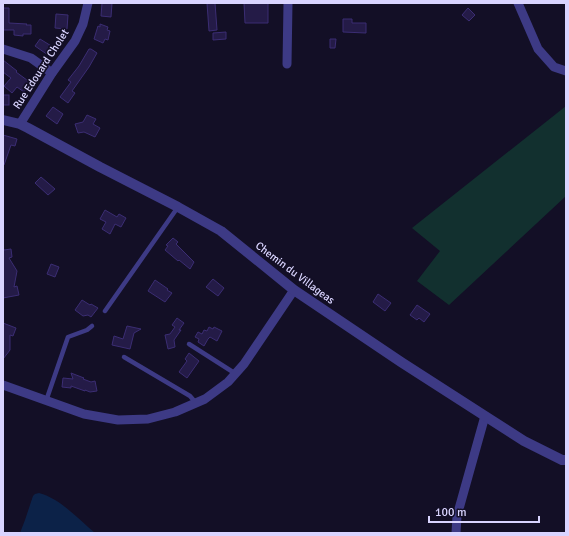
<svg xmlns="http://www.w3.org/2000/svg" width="569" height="536" viewBox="0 0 569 536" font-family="Signika,sans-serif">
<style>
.green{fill:#12302f}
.water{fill:#0c2248}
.building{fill:#241b47;stroke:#3b2d73}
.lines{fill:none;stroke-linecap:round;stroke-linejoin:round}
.service{stroke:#3d3a85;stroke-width:4.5}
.minor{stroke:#3d3a85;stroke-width:9}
.tertiary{stroke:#3d3a85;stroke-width:10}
.labels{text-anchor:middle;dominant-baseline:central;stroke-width:3.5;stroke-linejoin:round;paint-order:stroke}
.street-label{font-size:11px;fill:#d9d4ff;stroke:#130f26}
</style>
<rect width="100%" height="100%" fill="#130f26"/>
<!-- green -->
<path class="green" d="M566,106V196L449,305L417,281L440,251L412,228Z"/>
<!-- water -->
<path class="water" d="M39,493C61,499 78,519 95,533H20L25,520L33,496L35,494Z"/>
<!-- building -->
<g class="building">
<path d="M102,3H112L111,17L101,16Z"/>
<path d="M207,3H215L217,30L209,31Z"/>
<path d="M244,3H268V23H245Z"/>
<path d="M3,8H9V23L27,24L26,25H31V34H23V36L14,35V30H3Z"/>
<path d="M468,8L475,15L469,21L462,15Z"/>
<path d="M56,14L68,15L67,29L55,28Z"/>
<path d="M343,19H352V23H366V33L343,32Z"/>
<path d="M100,24L108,27L107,30L110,31L108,40L105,39L103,43L94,39L98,26L100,27Z"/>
<path d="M226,32V39L213,40V33Z"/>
<path d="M40,39L53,47L48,55L35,46Z"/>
<path d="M330,39H336L335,48H330Z"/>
<path d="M89,49H91L97,53L89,67L72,91L75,93L68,103L60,97L71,82L68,80L79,66Z"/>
<path d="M3,60L17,71L16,72L31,83L24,92L17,87L12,93L4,86L11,78L3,72Z"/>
<rect x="3" y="95" width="6" height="10"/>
<path d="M53,107L63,114L57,124L46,116Z"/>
<path d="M87,115L96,119L93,124L100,128L95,137L84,132L78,133L75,124L83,122Z"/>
<path d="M3,135L17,139L15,146L11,145L4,165H3Z"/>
<path d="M41,177L55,189L48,195L35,183Z"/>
<path d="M105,210L117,217L119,214L126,218L121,227L115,224L110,234L102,229L106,222L100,219Z"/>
<path d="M173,238L178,242L176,244L194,262L190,269L179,260L178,261L165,250L168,246L166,245Z"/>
<path d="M3,247L4,250L11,249L12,257L9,258L17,271L14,287L17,286L19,295L3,298Z"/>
<path d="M51,264L59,267L55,277L47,274Z"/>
<path d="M213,279L224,288L218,296L206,287Z"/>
<path d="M155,280L168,289L167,290L172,293L165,302L148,291Z"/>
<path d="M378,294L391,303L385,311L373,302Z"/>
<path d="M82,300L90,305L91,304L98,308L91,317L88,315L83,316L75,310Z"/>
<path d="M417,305L430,314L424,322L419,318L417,320L410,315Z"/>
<path d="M177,318L184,323L179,330H181L174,340L175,347L168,349L165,335L170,334L175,327L172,325Z"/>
<path d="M3,323L16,328L13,336L10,335V350L3,359Z"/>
<path d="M127,326L141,329L134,333L130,349L112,345L114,336L123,339Z"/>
<path d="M209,327L213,329L214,327L222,331L217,341L210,337L208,339L204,346L198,342L199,339L195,337L198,332L202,334L204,330L207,331Z"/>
<path d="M189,353L199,361L187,378L179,372L187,361L185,359Z"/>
<path d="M71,373L84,378L83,379L91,382L95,381L97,391L90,392L85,390V391L71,386V388L62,387L63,378L73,379Z"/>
</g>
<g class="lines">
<!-- service -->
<g class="service">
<path d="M105,311L178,207"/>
<path d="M189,344L236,374"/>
<path d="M124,357L190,396L196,403"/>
<path d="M46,401L68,337L87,330L92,326"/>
</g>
<!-- minor -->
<g class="minor">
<path d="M518,3L538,49L554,67L566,71"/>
<path d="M3,49L31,58L52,73"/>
<path d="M287,64L288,3"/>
<path d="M20,124L52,73L75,41L83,24L88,3"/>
<path d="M3,385L84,414L118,420L148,419L175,412L205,399L228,382L244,364L294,290"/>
<path d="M456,533L457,516L485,416"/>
</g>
<!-- tertiary -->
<path class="tertiary" d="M3,120L20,124L28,128L100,167L178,207L221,231L294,290L401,362L485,416L524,441L562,460H566"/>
</g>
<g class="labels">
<!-- street labels -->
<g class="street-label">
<text transform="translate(41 69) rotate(-57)">Rue Edouard Cholet</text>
<text transform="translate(295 273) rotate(37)">Chemin du Villageas</text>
</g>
</g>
<!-- border -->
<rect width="569" height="536" fill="none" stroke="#d9d4ff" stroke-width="8"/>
<!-- scale -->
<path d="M429 516v6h110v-6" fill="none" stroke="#d9d4ff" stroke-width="2"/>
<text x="435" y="516" font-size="12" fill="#d9d4ff" stroke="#130f26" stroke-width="3" paint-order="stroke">100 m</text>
</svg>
